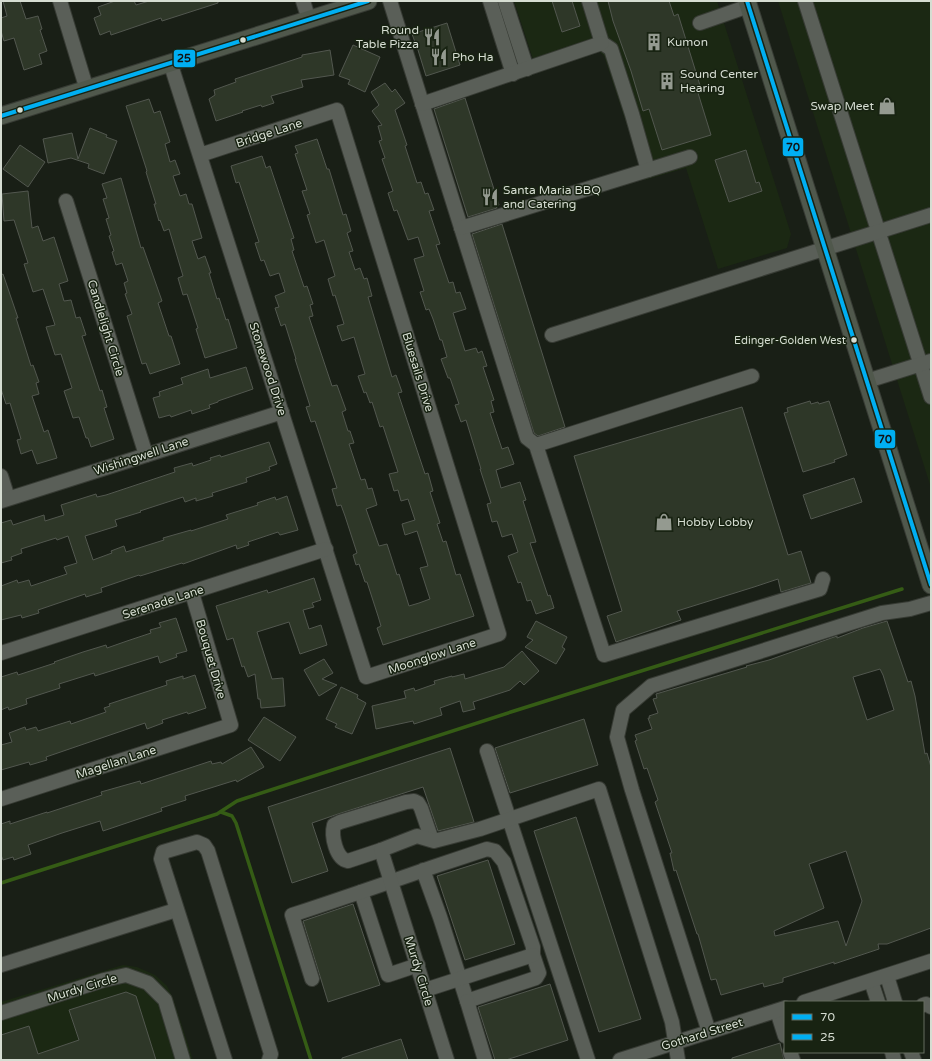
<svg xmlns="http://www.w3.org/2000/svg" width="932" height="1061" viewBox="0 0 932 1061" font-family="'Varela Round',sans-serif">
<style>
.built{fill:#1b2813}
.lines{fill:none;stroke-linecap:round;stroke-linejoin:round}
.stream{stroke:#355c15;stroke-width:3.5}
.building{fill:#2e3728;stroke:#52574f;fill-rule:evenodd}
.minor-casing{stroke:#373b34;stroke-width:16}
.major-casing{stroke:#373b34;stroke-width:19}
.minor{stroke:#5a5f58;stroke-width:14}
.major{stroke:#50584c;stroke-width:17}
.bus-1-casing{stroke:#182312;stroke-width:7}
.bus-2-casing{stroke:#182312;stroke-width:7}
.bus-1{stroke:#00aff2;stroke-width:4}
.bus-2{stroke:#00aff2;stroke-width:4}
.bus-dot{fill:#d6ddd2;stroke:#182312;stroke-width:1.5}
.labels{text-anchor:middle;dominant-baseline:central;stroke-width:3;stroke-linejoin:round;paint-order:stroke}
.bus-label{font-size:11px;fill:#d6ddd2;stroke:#182312;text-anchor:end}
.poi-label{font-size:12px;fill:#d6ddd2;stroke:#182312;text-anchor:start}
.street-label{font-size:12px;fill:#d6ddd2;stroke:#182312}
.line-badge{stroke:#182312;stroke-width:1.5}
.pale-badge-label{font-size:11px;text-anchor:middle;font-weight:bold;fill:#111}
</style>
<rect width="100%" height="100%" fill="#191f16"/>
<!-- built -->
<g class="built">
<path d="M514,1H717L791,234L787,248L718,269L686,168L645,180L604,56L587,40L533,59Z"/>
<path d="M778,1H931V488Z"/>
<path d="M123,965L137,967L155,975L167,986L173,998L193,1060H1V1002Z"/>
</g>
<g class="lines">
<!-- stream -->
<g class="stream">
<path d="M221,812L232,816L236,823L311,1060"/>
<path d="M1,883L217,814L237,801L246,798L514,711L902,589"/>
</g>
</g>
<!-- building -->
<g class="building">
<path d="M3,1H20L26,19L38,16L42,29L40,30L47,51L39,54L42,64L24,70L14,38L4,41L1,31V18L7,16Z"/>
<path d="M115,1H134L136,5L149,1H218V3L162,21L161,18L111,35L110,31L100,35L94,18L101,15L98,7Z"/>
<path d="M552,1H572L580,26L562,32Z"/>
<path d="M608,1H669L674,16L678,14L702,92L698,93L711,135L662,150L649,109L643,111L631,71L613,21Z"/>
<path d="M447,23L460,65L426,76L418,50L412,34Z"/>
<path d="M353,45L380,57L365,92L348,84L350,80L339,76Z"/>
<path d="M330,50L334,75L301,80L303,87L271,96L274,103L262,107L261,105L242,111L243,112L216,121L209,99L215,95L214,90L236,82L235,79L302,57V55Z"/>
<path d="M385,83L392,92L395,89L405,103L395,110L407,145L405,146L417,183L421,182L425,194L428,193L434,210L429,211L440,244L436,245L449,283L453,282L456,293L460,292L466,309L453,313L465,351L476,348L478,353L482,351L487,366L483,367L494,400L491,401L494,412L490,413L502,449L508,447L514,464L496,470L501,488L520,482L526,500L523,501L536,542L530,543L548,596L550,595L554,608L536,614L531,600L527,601L521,582L518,583L508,556L518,552L512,534L502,537L497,521L492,522L487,504L491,503L480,469H481L466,420L461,422L455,405L459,404L450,378H448L441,359L447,357L442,340H440L433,319L429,309L426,310L420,292L424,291L414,259L424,256L418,237L408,240L397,210L394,211L388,193L393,191L382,159L385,158L379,141L382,140L378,126L382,125L372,111L379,105L371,92Z"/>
<path d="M465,98L499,205L496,206L497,208L468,217L434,109Z"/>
<path d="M149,99L154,113L160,111L170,142L165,144L170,162L175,160L180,174L173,176L180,196L186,194L189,204H192L202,238L192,241L198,259L205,256L211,273H209L217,299L219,298L226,320L228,319L237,348L205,358L196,329L198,328L187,294L183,295L178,278L183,276L169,229L164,231L160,220L159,221L154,204H156L146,172L147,171L126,106Z"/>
<path d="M90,128L107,135L106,137L117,141L104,174L88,168L89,164L71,158L48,163L43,139L72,133L78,159Z"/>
<path d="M317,139L327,169H329L343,215L346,214L351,231L347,233L353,251L349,252L355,270L360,268L364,279L367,278L372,296L368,297L392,377L396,375L402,392L398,393L425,474L428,473L433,491L430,492L440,523L437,524L443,542L446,541L456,575L460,574L474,616L383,645L377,628L381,626L378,616L367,582H365L359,564L356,565L353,555L357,553L345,516L341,505L337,506L332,489L337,488L315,421L311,422L306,407L310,406L295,359H296L285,324L281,326L275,308L279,307L275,296L285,292L279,273L270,276L264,260L261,261L255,243L259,242L239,182L236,183L231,166L262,156L266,168L270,166L294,238L291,239L294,250L292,251L304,287L307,286L313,304L310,305L313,316L309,317L332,386L337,385L346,410L342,412L348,431H350L354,443L349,444L361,480L365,479L368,489L372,488L377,505L366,509L379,546L387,544L397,575L399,574L409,606L419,603L430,599L420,568L428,566L417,531L405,535L402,524L415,520L408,499L401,501L398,490L394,491L389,474L398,472L383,426L380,427L372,402L370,403L366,392L364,393L358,376L365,374L354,337L342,341L337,326L344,324L335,295L333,296L328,279L335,276L324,240L316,243L307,215L310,214L302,191L307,190L295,154L298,153L295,146Z"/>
<path d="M20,145L45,162L28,187L3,169Z"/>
<path d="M746,150L756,183L759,182L762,191L729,202L715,160Z"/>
<path d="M121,178L141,248L143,247L162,301L158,303L169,336H171L180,364L150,374L146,363L142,364L127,316L132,314L125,294L127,293L124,283L128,281L122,263L116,265L112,252L114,251L109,236L111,235L106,219L109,218L103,199L107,198L102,184Z"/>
<path d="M28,191L32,228L38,226L43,241L54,237L68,281L59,284L64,301L71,300L76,318L80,317L86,335L82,336L100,391L102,390L107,407L104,408L114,439L91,447L88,438H86L79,417L73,418L64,391L72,388L61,354L55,355L46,327L55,325L43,289L33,292L24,264L28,263L14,220L4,221L2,194Z"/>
<path d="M502,224L565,427L538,436L534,433L472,234Z"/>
<path d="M3,274L18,318H16L31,366L33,365L39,382L36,383L39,394L32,396L44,432L48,430L57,458L37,464L32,450L21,454L17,440L21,439L10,403L6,404L1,389V275Z"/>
<path d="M246,367L253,389L218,401V402L209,405L210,408L192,414L191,410L171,417L170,415L159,418L153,398L160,396L159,392L183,384L181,378L208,369L210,378Z"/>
<path d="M810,401L811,404L818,402L819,404L829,401L847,455L834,460L835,462L803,472L784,413L788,412L787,408Z"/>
<path d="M742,407L788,555L801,551L811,583L781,592L778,579L754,587L677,611L681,620L616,642L607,616L622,611L574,456Z"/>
<path d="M269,442L277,464L269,467L270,470L246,478L247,482L212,493L213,496L196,501V498L185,502L183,497L140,511L141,512L115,520L117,526L85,536L93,560L112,553L111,551L124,546L126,552L164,540L163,538L191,530V531L228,519L226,515L258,505L257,503L275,497L276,500L287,496L298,530L280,535L278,532L248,542L249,545L237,549L236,545L183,564L182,563L140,576L139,575L101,588L102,592L86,597L85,594L38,610L39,613L22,618L21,615L1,620V586L17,580L18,583L29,580L31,586L67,574L64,567L77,563L68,536L57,540L56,538L21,549L22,553L11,557L12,560L1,563V523L11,520L13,525L44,515L45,521L64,515L61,505L96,494L97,497L106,495L175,472L174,468L192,463L193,466L211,460L210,458L220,455L221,457Z"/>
<path d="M854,478L862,502L811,519L803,495Z"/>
<path d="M314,578L321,600L312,603L314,607L303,610L309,629L321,625L327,645L300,654L289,622L257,632L272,679L283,678L285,706L261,708L260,699H258L255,674L248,677L244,666L242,667L233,638L227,640L216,606L267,590L268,593Z"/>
<path d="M176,618L187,651L176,654L177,657L160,663L158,656L95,676L94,673L59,684L60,688L26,699L27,704L9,710L8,707L1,710V677L17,672L18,675L55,663L54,662L83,652L106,645L107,648L127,641L151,633L150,630L161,627L159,623Z"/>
<path d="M536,621L567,637L562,647L565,649L556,664L525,647L533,640L527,637Z"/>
<path d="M887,621L908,682L911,681L915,696L925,754L927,753L931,767V928L887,944H878L879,949L834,964V962L783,978V982L764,987L763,983L721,995L716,979L711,980L698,934H697L676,870L674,871L670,853H672L655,802L658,800L647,768L644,769L635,741L637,740L635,735L652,729L648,718H650L649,716L658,713L653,699L657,698L656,694L747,667L746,666L769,660L837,636V638L863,628ZM880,669L883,675L894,710L867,720L853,677ZM846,851L862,901L846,946L838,921L775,936L774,931L824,908L809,864Z"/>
<path d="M522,651L539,671L524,685L520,681L510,690L473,702L475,709L463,712L460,701L440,708L442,715L414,724L413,721L376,729L372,706L406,698L404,691L414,688L415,691L435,684L434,681L452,676V677L464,674L465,679L504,667Z"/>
<path d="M324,659L333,673L322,679L337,685L319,696L304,670Z"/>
<path d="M195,675L206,708L188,714L187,712L162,720L163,723L147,729L145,723L46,757L47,760L30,765L29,762L1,770V745L12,742L9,733L25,727L26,730L36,727L38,731L70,721L71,724L106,712L104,708L110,706L109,704L167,685L166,681L183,676V679Z"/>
<path d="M341,687L358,695L357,698L366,703L352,734L335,727L337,724L326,719Z"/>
<path d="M264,717L296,737L280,761L248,740Z"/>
<path d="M584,719L598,765L510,793L495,748Z"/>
<path d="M251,747L264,767L237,782L236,780L185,796L186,800L161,808L162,811L103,831L100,821L62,833L28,845L31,854L14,860L13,857L3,860L1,855V824L10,821V824L47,812V813L102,795L101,792L140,781L141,784L211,761L212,764L221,762L222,764Z"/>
<path d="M450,748L474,822L438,831L423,787L338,814L312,823L328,871L292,883L268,807Z"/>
<path d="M576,817L641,1019L599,1032L534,831Z"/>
<path d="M488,860L515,944L465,960L437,876Z"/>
<path d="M353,904L380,985L328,1002L303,921Z"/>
<path d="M550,984L568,1040L506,1060H495L478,1007Z"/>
<path d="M126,992L136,996L156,1060H1V1035L29,1026L38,1054L79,1040L69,1010Z"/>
<path d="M401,1039L408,1060H342V1058Z"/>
<path d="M780,1043L784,1060H732V1058Z"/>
</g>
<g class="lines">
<!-- minor casing -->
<g class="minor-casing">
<g id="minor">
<path d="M60,1L87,90"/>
<path d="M303,1L309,20"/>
<path d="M390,1L527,438L536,445L604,655L820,589L823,579"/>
<path d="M490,1L513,74"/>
<path d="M505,1L527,69"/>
<path d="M589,1L602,43L611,49L632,114L648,170"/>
<path d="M805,1L931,397"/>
<path d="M700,23L749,6"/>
<path d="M170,62L366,677L499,634L337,110L200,155"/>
<path d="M422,104L602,43"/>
<path d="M66,201L146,455"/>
<path d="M461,228L690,157"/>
<path d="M552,335L931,215"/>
<path d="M867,381L931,361"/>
<path d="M536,445L752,376"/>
<path d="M1,476L8,498"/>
<path d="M1,501L282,412"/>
<path d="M1,653L326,549"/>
<path d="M487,751L588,1060"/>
<path d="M1,799L231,725L192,593"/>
<path d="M381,850L348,861C336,859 331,836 334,825L340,822L406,802L414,801L418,803L421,808L432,840"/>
<path d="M361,892L388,975L418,965"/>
<path d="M1,965L176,910"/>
<path d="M887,976L895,1002"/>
<path d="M312,979L292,915C338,900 384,884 430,868L487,849L495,851L504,862L533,947V955L539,973L536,978L467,1001L440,917L423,870"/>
<path d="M871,981L878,1002"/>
<path d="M425,990L533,955"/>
<path d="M467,1001L485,1060"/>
<path d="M804,1002L931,961"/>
<path d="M923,1005L926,1004L931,1007"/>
<path d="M777,1011L785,1036"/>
<path d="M1,1013L104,980L126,975L148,983L165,1000L183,1060"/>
<path d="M709,1032L632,790L617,737L623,710L651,686L882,613L910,609L931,603"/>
<path d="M790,1052L793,1060"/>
<path d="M892,1052L894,1060"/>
<path d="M911,1052L914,1060"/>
<path d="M225,1060L161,859L163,852L197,842L204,845L208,851L271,1054L269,1060"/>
<path d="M447,1060L381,850L417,836L434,841L480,829L599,789L672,1022L678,1060"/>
<path d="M620,1060L785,1008"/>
</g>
</g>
<!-- major casing -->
<g class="major-casing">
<g id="major">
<path d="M747,1L931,585"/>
<path d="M1,116L368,1"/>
</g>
</g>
<!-- minor -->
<use href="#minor" class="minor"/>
<!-- major -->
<use href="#major" class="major"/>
<!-- bus-1 casing -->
<g class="bus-1-casing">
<path id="bus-1" d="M747,1L931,585"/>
</g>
<!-- bus-2 casing -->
<g class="bus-2-casing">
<path id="bus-2" d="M1,116L368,1"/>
</g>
<!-- bus-1 -->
<use href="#bus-1" class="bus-1"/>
<!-- bus-2 -->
<use href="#bus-2" class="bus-2"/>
</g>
<!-- icons -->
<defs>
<g id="restaurant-bare" transform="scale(1.38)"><path d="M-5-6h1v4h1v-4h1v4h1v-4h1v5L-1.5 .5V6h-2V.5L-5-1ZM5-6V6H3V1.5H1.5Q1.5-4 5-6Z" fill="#949a90" stroke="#182312" stroke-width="2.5" paint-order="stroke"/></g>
<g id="building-bare" transform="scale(1.38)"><path d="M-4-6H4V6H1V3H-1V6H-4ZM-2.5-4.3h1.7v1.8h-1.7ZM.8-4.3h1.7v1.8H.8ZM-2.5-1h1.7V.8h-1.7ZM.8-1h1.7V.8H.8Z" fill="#949a90" stroke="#182312" stroke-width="2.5" paint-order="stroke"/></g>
<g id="shop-bare" transform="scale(1.38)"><path d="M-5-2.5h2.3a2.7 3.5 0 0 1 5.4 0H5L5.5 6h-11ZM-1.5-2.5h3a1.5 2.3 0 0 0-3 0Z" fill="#949a90" stroke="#182312" stroke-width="2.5" paint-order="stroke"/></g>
</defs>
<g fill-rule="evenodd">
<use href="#restaurant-bare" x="432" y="37"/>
<use href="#building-bare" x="654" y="42"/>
<use href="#restaurant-bare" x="439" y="57"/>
<use href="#building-bare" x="667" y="81"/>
<use href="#shop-bare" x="887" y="106"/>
<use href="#restaurant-bare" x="490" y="197"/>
<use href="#shop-bare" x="664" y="522"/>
</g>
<!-- markers -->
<g class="bus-dot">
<circle cx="243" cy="40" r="3.5"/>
<circle cx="20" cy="110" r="3.5"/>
<circle cx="854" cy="340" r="3.5"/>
</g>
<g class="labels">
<!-- bus labels -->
<g class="bus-label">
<text x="846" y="340">Edinger-Golden West</text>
</g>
<!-- poi labels -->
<g class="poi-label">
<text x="419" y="30" text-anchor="end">Round<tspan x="419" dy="14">Table Pizza</tspan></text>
<text x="667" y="42">Kumon</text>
<text x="452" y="57">Pho Ha</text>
<text x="680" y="74">Sound Center<tspan x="680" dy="14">Hearing</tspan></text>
<text x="874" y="106" text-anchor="end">Swap Meet</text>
<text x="503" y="190">Santa Maria BBQ<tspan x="503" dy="14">and Catering</tspan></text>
<text x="677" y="522">Hobby Lobby</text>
</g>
<!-- street labels -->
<g class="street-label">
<text transform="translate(269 133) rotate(-18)">Bridge Lane</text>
<text transform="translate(106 328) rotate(73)">Candlelight Circle</text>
<text transform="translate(268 369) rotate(72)">Stonewood Drive</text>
<text transform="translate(418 372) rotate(73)">Bluesails Drive</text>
<text transform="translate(141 456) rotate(-18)">Wishingwell Lane</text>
<text transform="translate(163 602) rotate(-18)">Serenade Lane</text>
<text transform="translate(432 656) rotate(-18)">Moonglow Lane</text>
<text transform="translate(211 659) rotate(74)">Bouquet Drive</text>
<text transform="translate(116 762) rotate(-18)">Magellan Lane</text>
<text transform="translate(419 971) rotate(73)">Murdy Circle</text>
<text transform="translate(82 988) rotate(-17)">Murdy Circle</text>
<text transform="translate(702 1034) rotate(-17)">Gothard Street</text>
</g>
</g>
<g class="line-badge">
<rect x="173" y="49" width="23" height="19" rx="4" fill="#00aff2"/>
<rect x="782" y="137" width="22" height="20" rx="4" fill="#00aff2"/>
<rect x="874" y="429" width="22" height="20" rx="4" fill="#00aff2"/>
</g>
<g class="pale-badge-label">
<text x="184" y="62">25</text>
<text x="793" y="151">70</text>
<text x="885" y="443">70</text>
</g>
<!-- border -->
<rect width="932" height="1061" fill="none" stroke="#d6ddd2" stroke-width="4"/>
<!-- legend -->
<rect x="784" y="1001" width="140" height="52" fill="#182312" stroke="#646d5f"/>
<rect x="792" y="1014" width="20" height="6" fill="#00aff2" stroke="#646d5f"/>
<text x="820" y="1021" font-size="12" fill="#d6ddd2">70</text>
<rect x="792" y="1034" width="20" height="6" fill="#00aff2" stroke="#646d5f"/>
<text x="820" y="1041" font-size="12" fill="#d6ddd2">25</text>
</svg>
